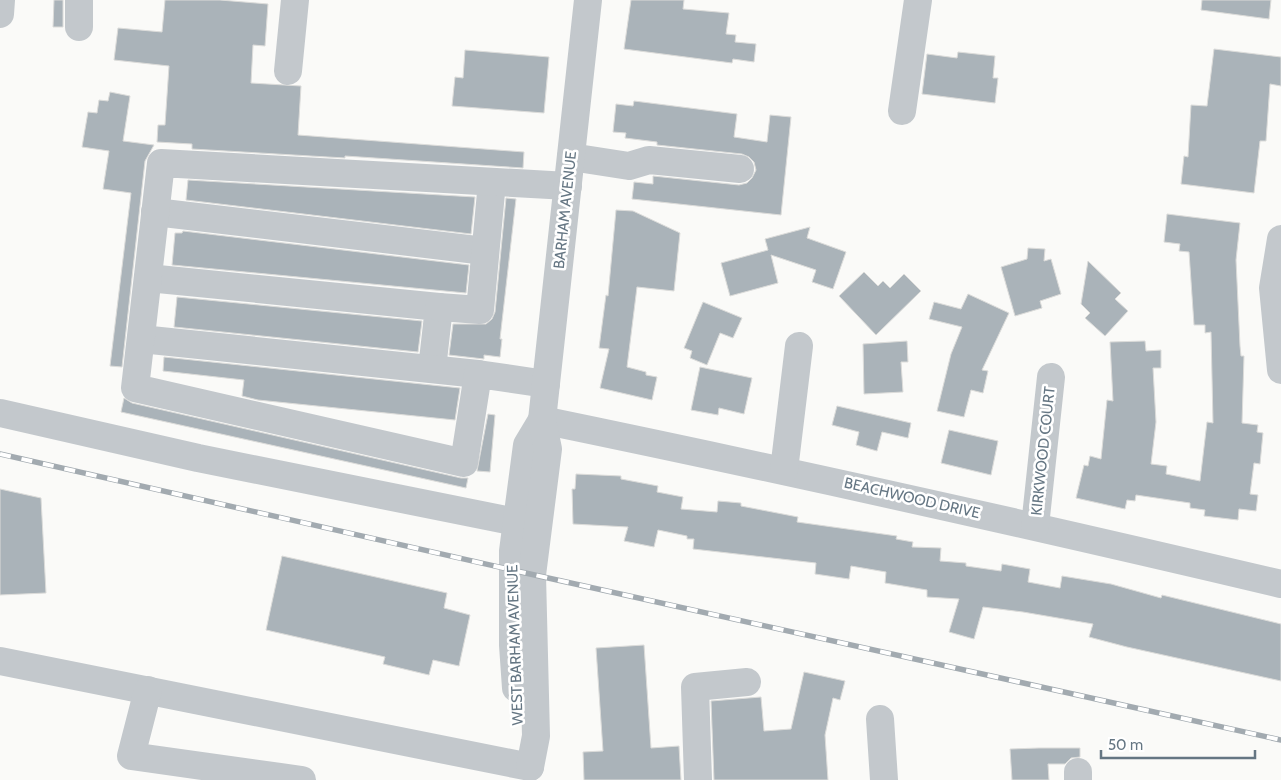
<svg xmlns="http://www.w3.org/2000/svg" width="1281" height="780" viewBox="0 0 1281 780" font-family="Cabin,sans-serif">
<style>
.building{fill:#aab3b9;stroke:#dcdcda}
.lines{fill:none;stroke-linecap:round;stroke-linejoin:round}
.minor{stroke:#c3c8cc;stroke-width:28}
.rail-casing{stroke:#a2aab0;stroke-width:5.5}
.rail{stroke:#fff;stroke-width:4;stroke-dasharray:11;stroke-linecap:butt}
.labels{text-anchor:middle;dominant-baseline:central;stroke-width:5;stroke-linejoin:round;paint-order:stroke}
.street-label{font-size:15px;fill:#657683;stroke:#fff}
</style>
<rect width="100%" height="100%" fill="#fafaf8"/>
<!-- building -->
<g class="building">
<path d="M54,0H63V27H53Z"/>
<path d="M165,0H220L268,4L265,46L253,45L251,83L301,86L298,135L524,152L523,168L345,156V158L192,149V144L157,142L158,125H165L169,66L114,60L118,28L162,32Z"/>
<path d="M631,0H684L683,9L729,13L726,34L736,35L735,42L756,44L754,62L733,59L732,63L624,49Z"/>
<path d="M1202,0H1271L1269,19L1201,10Z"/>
<path d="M1214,49L1281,57V86L1270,84L1266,141H1260L1254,193L1181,184L1184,156L1188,157L1191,105L1207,106Z"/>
<path d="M465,50L549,57L544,113L452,106L455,77L463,78Z"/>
<path d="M958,52L995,56L993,78H998L995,103L922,94L927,54L957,58Z"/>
<path d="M110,92L130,96L123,141L154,145L145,161L122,367L110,366L131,193L103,189L109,151L82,147L88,112L97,113L99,100L108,101Z"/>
<path d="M634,101L737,114L734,137L767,142L770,115L791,117L781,215L632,199L634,182L653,184V176L739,185L747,183L752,178L756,170L754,162L749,157L742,154L657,145V142L625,138L626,133L613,132L616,104L633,106Z"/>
<path d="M188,180L475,197L471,234L186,200Z"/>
<path d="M506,198L516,199L500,339H502L500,357L484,355V359L449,355L453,324H486L492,319L495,312Z"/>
<path d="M616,210L633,211L680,233L674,291L637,287L627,367L646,372V375L657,377L652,400L600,388L609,349L599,348L606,295L608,296Z"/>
<path d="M1167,214L1240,223L1236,260L1240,346L1241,356H1244L1242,423L1258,425L1257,432L1263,433L1260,464L1254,463L1250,494L1258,495L1256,511L1239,509L1238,520L1204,516L1205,510L1190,508V503L1136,495L1135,501L1127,500L1125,509L1076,498L1084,465L1088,466L1090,456L1101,459L1107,400L1113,401L1110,342L1145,341L1146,351L1161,350V368H1153L1156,422L1151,464L1167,466L1166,474L1200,481L1207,422L1213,423L1211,332L1205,333V325H1194L1189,252L1179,251L1180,244L1164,242Z"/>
<path d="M810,227L807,238L846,252L833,289L812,282L816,270L771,255L778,283L730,296L721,263L768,250L765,239Z"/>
<path d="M183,231L469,265L466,293L172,265L175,233H182Z"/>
<path d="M1028,248L1045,249L1044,261L1051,259L1061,294L1040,301L1042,308L1015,316L1001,267L1027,259Z"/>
<path d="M1088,261L1121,293L1115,299L1128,311L1105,336L1085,318L1090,313L1081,304Z"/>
<path d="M864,272L878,286L883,281L890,288L904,274L921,291L876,335L839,296Z"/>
<path d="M968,294L1009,313L982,370L988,371L983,393L971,390L964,417L937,411L951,354L962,327L929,319L934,302L961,309Z"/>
<path d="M177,297L422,321L418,352L174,327Z"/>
<path d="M703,302L742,318L733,338L720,333L707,365L690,358L692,351L684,348Z"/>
<path d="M907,341L908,362H901L903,392L864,394L863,344Z"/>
<path d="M164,357L460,388L455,420L258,400L242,396L244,380L163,371Z"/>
<path d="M700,367L752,378L744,414L719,408L718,415L691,410Z"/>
<path d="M124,398L132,403L461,478H468L466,488L121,412Z"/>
<path d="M837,406L911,423L908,438L882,432L877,451L856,445L859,432L832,425Z"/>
<path d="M488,414L495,415L490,472L477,471Z"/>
<path d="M949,430L998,441L991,475L941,463Z"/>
<path d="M576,474L621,476V479L658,486L657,492L683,497L681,509L717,512L718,501L741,503V506L798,517L797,522L897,536L896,539L913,542L912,547L941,548L940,561L966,563V566L1001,571L1002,564L1030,569L1028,582L1060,588L1062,576L1111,584L1161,598L1162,595L1281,624V681L1127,647L1089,637L1093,624L1023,612L983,607L974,639L949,632L959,599L927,597V590L885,583L886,572L851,566L849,579L815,574L816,563L693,549L694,539H687V536L658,530L654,547L624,541L628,527L573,524L572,489H575Z"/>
<path d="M0,489L41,498L46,593L0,595Z"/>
<path d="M282,556L447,593L444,608L470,615L459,666L433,660L429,675L383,664L385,657L266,630Z"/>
<path d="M644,645L651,748L679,746L681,780H584L583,752L603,751L596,648Z"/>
<path d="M804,672L845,681L840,700L833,698L825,735L828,780H714L711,701L761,697L764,731L791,729Z"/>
<path d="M1039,748H1080V757L1071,758L1065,764H1048L1049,780H1012L1010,749Z"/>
</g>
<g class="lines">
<!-- minor -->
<g class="minor">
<path d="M0,14L1,0"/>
<path d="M79,27V0"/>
<path d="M288,71L295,0"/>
<path d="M902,111L918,0"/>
<path d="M571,157L629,166L649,160L740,169"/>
<path d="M155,212L485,251"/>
<path d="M1281,239L1273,288L1281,370"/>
<path d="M148,278L439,307L432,369"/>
<path d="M439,307L480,310L492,182"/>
<path d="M141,339L478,374"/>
<path d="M546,384L478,374L464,463L135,388L161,163L568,186"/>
<path d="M0,413L198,458L516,522"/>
<path d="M542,420C789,471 1035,526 1281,584"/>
<path d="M784,470L799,346"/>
<path d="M1035,526L1051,377"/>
<path d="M0,661L530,767"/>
<path d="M516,688L513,645V551L527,445L542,420"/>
<path d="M148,690L131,756L302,780"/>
<path d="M880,719L884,780"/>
<path d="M530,767L536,736L532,575L548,449L542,420L588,0"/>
<path d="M1078,772V780"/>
<path d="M698,780L695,687L747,682"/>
</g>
<!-- rail casing -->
<g class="rail-casing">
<path id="rail" d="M0,454L512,570L1281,740"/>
</g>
<!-- rail -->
<use href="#rail" class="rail"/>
</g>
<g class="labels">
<!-- street labels -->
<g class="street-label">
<text transform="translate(565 210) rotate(-84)">BARHAM AVENUE</text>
<text transform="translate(1043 451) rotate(-84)">KIRKWOOD COURT</text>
<text transform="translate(912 498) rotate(13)">BEACHWOOD DRIVE</text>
<text transform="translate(515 645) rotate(-92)">WEST BARHAM AVENUE</text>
</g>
</g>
<!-- scale -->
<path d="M1101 750v8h154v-8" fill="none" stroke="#657683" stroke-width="2.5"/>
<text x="1108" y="750" font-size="15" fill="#657683" stroke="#ffffff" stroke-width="4" paint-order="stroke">50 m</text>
</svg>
